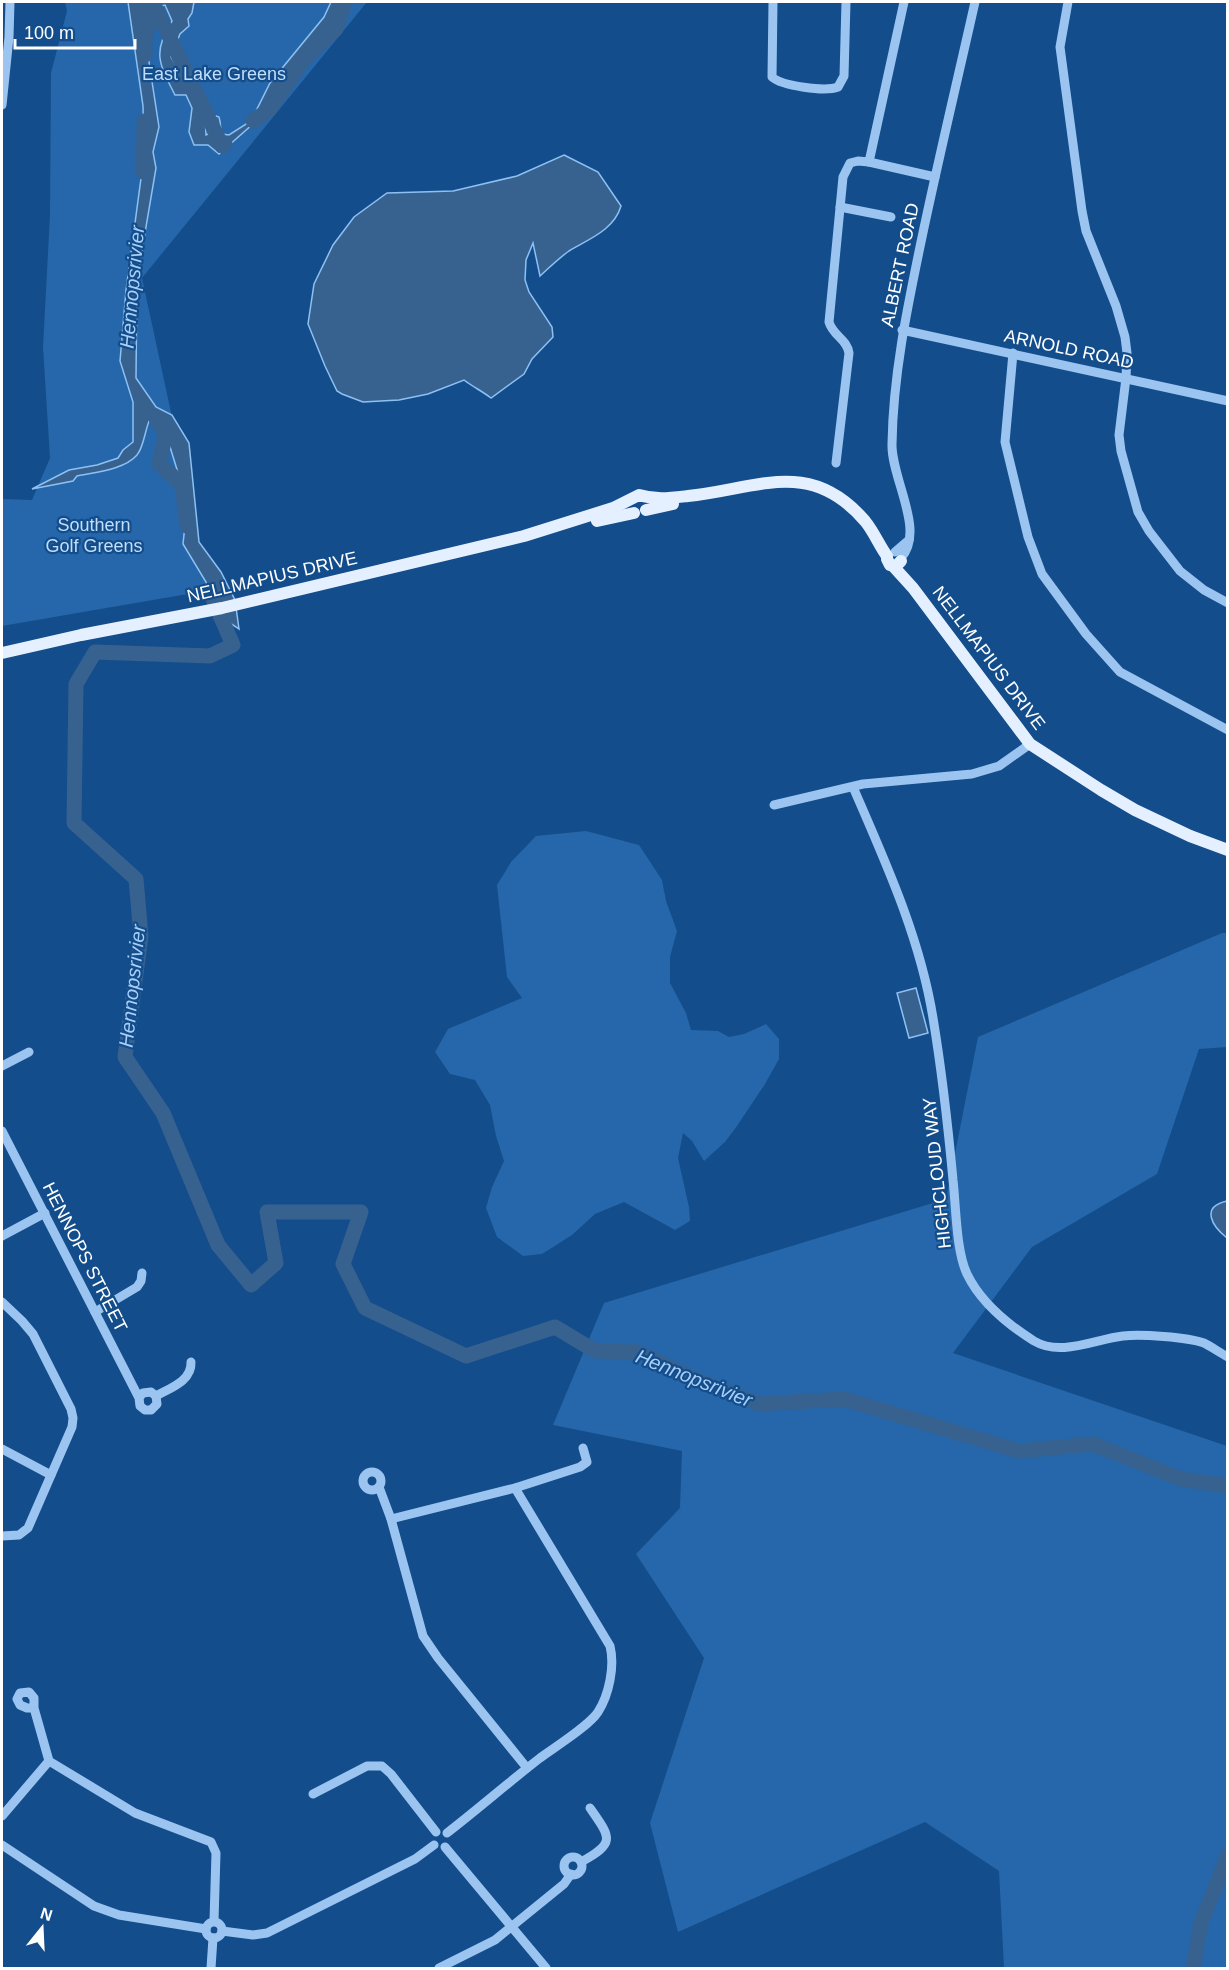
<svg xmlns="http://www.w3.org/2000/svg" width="1229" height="1970" viewBox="0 0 1229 1970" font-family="Helvetica,sans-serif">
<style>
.green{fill:#2567aa}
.water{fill:#376290;stroke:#8dc1f3;stroke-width:1.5}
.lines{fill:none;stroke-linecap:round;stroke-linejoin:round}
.river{stroke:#376290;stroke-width:15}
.minor{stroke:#9bc5f0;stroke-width:9}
.major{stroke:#e4f0ff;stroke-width:12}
.labels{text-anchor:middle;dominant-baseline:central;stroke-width:4.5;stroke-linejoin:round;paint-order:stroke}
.park-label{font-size:18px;fill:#c1defc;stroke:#134d8b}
.street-label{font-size:18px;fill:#fff;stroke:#134d8b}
.water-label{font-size:20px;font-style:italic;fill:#a7cff8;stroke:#134d8b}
</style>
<rect width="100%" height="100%" fill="#134d8b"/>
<!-- green -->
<g class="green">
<path d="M65,2H367L142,278L199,542L212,592L182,595L2,626V499L32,500L50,458L43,347L50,215L51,73L67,11Z"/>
<path d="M586,831L639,845L662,880L666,901L677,931L670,957V983L686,1013L691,1030L718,1031L729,1037L744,1034L766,1024L779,1039V1059L765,1084L737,1126L725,1142L704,1161L692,1141L683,1133L678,1158L689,1207L690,1221L675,1230L624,1202L595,1214L572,1235L542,1254L523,1256L497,1237L486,1208L492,1187L504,1161L496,1136L490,1105L475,1080L450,1074L435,1052L448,1029L522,998L507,977L497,885L511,862L536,836Z"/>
<path d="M1222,933H1227V1047L1199,1049L1157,1174L1032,1247L953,1353L1227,1446V1968H1004L999,1871L925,1822L678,1932L650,1823L704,1658L636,1554L680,1508L682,1451L553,1425L604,1303L946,1199L978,1037Z"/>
</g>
<!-- water -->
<g class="water">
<path d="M128,2H194L192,13L188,19L189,26L180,34L171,57L179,70L197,86L202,100L210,108L202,111L205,116L206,135L216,131L218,126L214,121L216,116L219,117C221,123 220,129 222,134L229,135L251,121L270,83L324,17L331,2H350L346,14L329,31L270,109L219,154L208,145H194L189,132L192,108L186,95H175C159,64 152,52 172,21L165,5L156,7L145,36L159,127L153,152L156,168L137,280L136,378L156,407L172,415L189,443L199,542L221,572L235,600L239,629L216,614L206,582L183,544L186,516L183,489L166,434L150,419C145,429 144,447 137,455C124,470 95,472 77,476L73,481L32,489L69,470L97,465L118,458L123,450L133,442V402L120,361L126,290L144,156L143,106Z"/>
<path d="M564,155L598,172L621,206C614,230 589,239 569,251C559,258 550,267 540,276L533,243L526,260L525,280L529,292L552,327L553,337L532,359L524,374L491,398C482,391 473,387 464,380L428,394L399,400L363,402L342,394L337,391L325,366L308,324L314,284L333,245L354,217L387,193L453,191L517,176Z"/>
<path d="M916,988L928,1033L909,1038L897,993Z"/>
<path d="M1227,1201H1228L1227,1238C1212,1226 1200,1207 1227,1201Z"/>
</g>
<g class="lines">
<!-- river -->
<g class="river">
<path d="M145,55V36L156,9L222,146L225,144"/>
<path d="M253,121L270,109L305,58L336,29L345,2"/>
<path d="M143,172L144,121"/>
<path d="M155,417L166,434L159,463L182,485L187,526"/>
<path d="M213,599L233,645L210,656L95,652L76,684L74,823L136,879L141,936L125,1057L163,1113L218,1245L251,1285L276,1263L267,1212H361L343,1264L365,1308L466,1356L555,1327L595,1351L638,1352L697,1380L759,1404L844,1399L1019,1451L1093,1444L1181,1479L1228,1486"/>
<path d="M1193,1968L1201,1923L1228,1855"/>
</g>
<!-- minor -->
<g class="minor">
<path d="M773,2L772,77C782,86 825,92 838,87L844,76L846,2"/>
<path d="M1068,2L1060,47L1082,211L1086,231L1116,306L1125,337L1127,353L1126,378L1119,435L1121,451L1138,512L1149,531L1180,571L1204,590L1228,603"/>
<path d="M2,105L9,37L10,2"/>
<path d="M869,162L935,177"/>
<path d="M840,207L891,217"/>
<path d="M902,330L1228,401"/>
<path d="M1013,353L1005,442L1028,537L1042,574L1086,634L1120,672L1228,730"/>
<path d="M836,463L849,353C847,339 833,336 829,322L843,177L850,163L858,161L869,162L904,2"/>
<path d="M895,552L909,540"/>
<path d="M901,558C926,531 891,478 892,444C893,376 907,309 921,242C938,161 957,82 975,2"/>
<path d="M853,787C885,861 920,937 933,1018C942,1072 948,1126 953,1180C956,1206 956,1251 967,1274C981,1303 1007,1324 1034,1341C1061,1357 1095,1339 1123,1336C1141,1334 1187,1337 1204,1343C1212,1347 1220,1353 1228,1357"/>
<path d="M774,805L863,784L972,774L999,766L1030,744"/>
<path d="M2,1066L29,1052"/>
<path d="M2,1131L139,1398L140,1406L145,1410H151L157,1404L156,1396L151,1392L143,1393L139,1398"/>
<path d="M2,1236L45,1213"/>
<path d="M2,1302L22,1321L33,1334L71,1409L73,1418L72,1427L28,1528L19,1535L2,1536"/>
<path d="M95,1312L137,1287L141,1281L142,1273"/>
<path d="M156,1396C170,1388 192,1381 191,1362"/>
<path d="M2,1449L51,1475"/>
<circle cx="372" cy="1481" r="9"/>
<path d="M379,1487L391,1519L423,1636L438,1658L527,1768"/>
<path d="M391,1519L515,1488L580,1467L587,1462L583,1448"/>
<path d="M34,1708H27L20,1705L17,1699L20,1693L29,1692L34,1698V1708L49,1761L135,1813L211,1842L216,1853L214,1921"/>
<path d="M313,1794L367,1766H382L391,1774L436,1832"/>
<path d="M2,1816L49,1761"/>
<path d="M447,1833C478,1809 509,1782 540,1758C555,1747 589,1726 598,1712C609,1695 615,1666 610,1646L515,1488"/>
<path d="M2,1845L94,1906L119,1915L206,1929"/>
<path d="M445,1847L546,1968"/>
<circle cx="573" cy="1866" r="9"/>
<path d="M581,1862C616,1843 611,1838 590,1808"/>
<circle cx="214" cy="1930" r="8"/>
<path d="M222,1931L253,1935L267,1933L415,1859L434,1845"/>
<path d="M211,1968L213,1938"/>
<path d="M439,1968L495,1940L564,1884L571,1874"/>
</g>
<!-- major -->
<g class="major">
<path d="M646,510L673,504"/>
<path d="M597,521L634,513"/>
<path d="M893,566L913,588L1030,744L1101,790L1135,810L1190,836L1228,850"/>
<path d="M2,653L81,635L222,608L524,536L613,508L639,495C656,500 670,498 688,496C757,489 810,457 865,521C874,532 879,545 887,556V559L890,565L896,566L901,561"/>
</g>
</g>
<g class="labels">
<!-- park labels -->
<g class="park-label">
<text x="214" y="74">East Lake Greens</text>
<text x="94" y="525">Southern<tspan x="94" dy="21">Golf Greens</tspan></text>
</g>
<!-- street labels -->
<g class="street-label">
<text transform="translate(900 265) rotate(-78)">ALBERT ROAD</text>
<text transform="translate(1069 349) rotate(12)">ARNOLD ROAD</text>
<text transform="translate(272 577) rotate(-13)">NELLMAPIUS DRIVE</text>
<text transform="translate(989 658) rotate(53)">NELLMAPIUS DRIVE</text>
<text transform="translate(937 1173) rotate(-96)">HIGHCLOUD WAY</text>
<text transform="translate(85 1257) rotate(63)">HENNOPS STREET</text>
</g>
<!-- water labels -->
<g class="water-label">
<text transform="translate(132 287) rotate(-85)">Hennopsrivier</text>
<text transform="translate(132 986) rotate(-84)">Hennopsrivier</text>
<text transform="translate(694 1378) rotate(22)">Hennopsrivier</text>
</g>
</g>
<!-- border -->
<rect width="1229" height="1970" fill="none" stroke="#ffffff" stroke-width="6"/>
<!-- north arrow -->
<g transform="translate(42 1928) rotate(18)" stroke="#134d8b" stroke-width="4.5" paint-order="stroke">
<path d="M0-4.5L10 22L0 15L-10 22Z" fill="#ffffff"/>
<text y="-9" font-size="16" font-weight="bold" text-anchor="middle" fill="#ffffff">N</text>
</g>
<!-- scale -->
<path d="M15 39v9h120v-9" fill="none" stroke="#ffffff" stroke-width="3"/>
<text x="24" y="39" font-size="18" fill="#ffffff" stroke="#134d8b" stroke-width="4.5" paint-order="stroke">100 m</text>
</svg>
